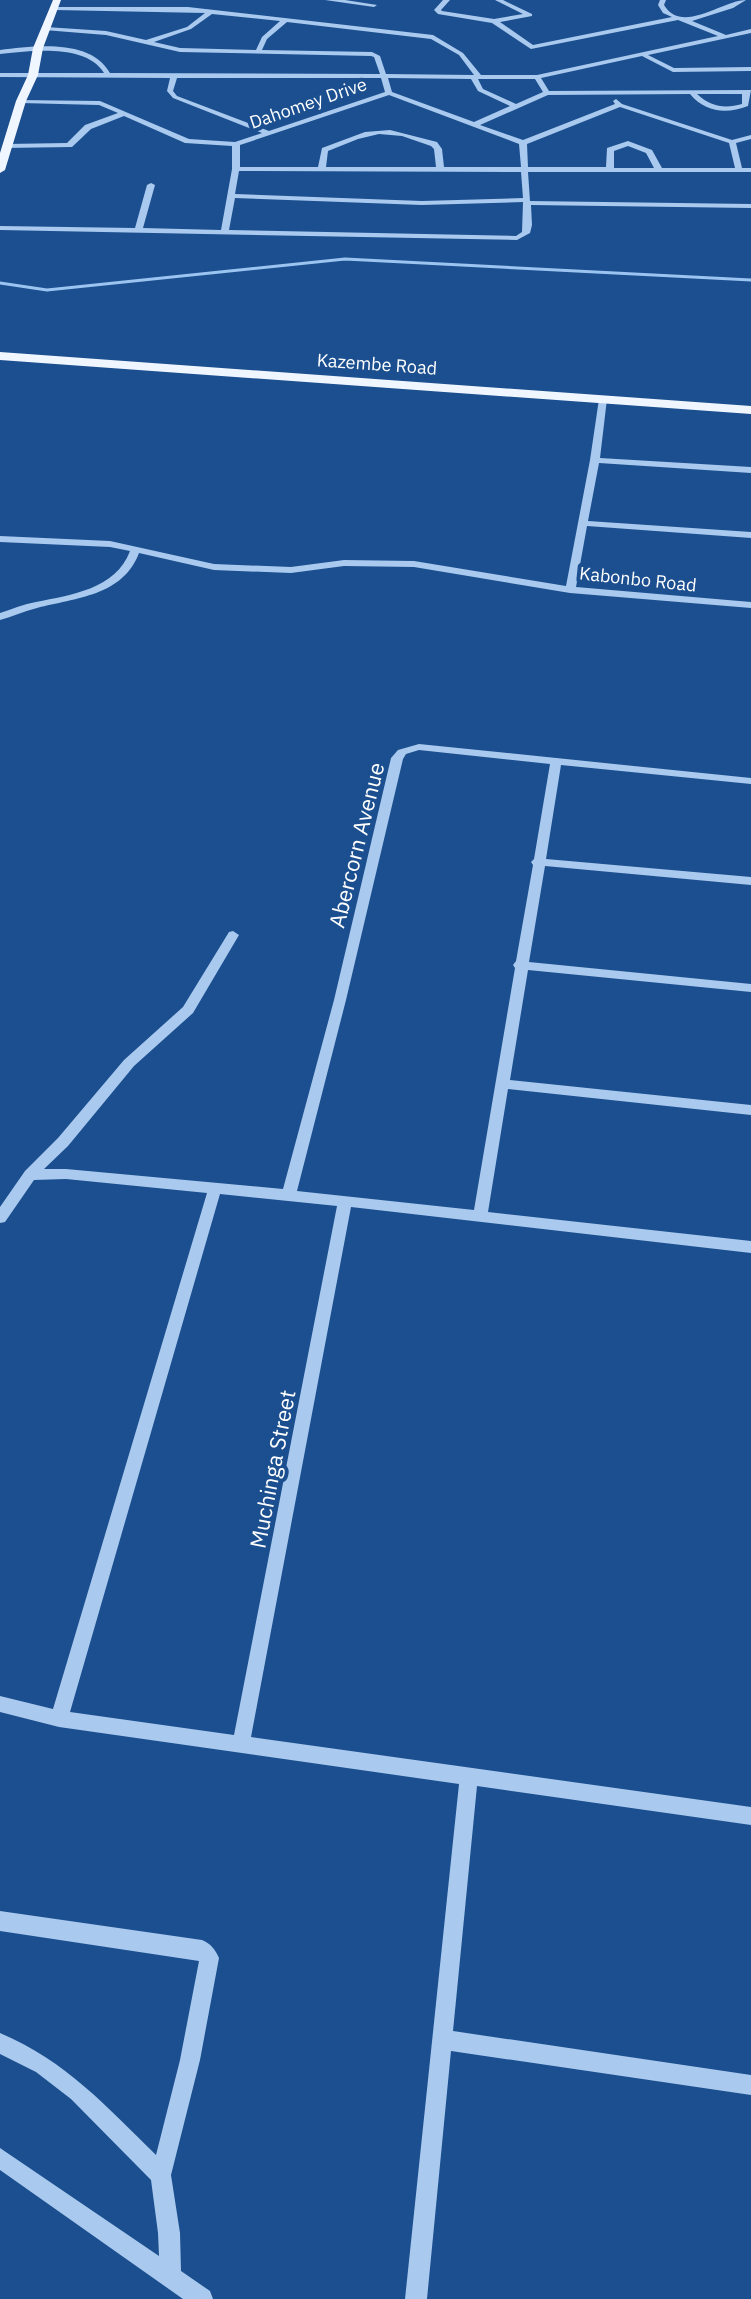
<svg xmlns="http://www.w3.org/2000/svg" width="751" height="2299" viewBox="0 0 751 2299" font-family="'IBM Plex Sans',sans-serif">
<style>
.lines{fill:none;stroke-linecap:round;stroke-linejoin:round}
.stream{stroke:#9cc4f0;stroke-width:3}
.minor{fill:#a9c9ee;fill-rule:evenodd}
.major{fill:#f0f6ff;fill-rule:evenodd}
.labels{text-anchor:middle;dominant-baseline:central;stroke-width:8;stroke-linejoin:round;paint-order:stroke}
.far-street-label{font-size:18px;fill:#fff;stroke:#1b4f8f}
.street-label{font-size:22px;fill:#fff;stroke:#1b4f8f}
</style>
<rect width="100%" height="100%" fill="#1b4f8f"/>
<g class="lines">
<!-- stream -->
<path class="stream" d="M0,283L47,290L345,259L751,280"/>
<!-- minor -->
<g class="minor">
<path d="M325,0H345L377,5L374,7Z"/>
<path d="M443,0H450L441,10L442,11L494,19L523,14L495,0H503L532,14V16L500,22L533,45L672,17L663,13L658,5L660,0H666L664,5C682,35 723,0 746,0L733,8L692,21L726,35L751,29V33L648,55L674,68L751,67V71L673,72L642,56L541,78L549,91L751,90L748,106C727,114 706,113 690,94L548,95L480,125L523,140L615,104L613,101L616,99L622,104L732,140L751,135V139L736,143L742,168H751V172H528L530,201L751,204V208L531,205L532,225L530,233L517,240L0,230V226L135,228L147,185L151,183L155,185L143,228L221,230L232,169V146L185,143L124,116L91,129L72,147L3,148V144H6L67,143L85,125L118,113L99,105L21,103L19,100L100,101L189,139L235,142L262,133L173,98L167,91L170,78L0,77V73H104C86,43 29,51 0,54V50C34,46 90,38 110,73L380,74L374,57L371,56L180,52L106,35L44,30L46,27L106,31L146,40L187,27L205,13L55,10L53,7H188L433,35L463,53L481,75H537L718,36L678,20L531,49L492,23L438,14L434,10ZM212,14L280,21L262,37L256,50L180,48L154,42L191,29ZM287,22L431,39L459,55L474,75L386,74L380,56L372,52L262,50L267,39ZM177,78H381L385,92L269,131L177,96L173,91ZM388,78L471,79L478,91L510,106L474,122L392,92ZM478,79H535L543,92L516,104L483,89ZM697,94H742V104C725,109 711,107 697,94ZM389,95L519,144L521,167H444L442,149L437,142L390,130L365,132L322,148L318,167H240V145ZM620,107L729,143L735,168H662L652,150L628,141L607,148L606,167H528L527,144ZM379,134L402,136L431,146L434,149L436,167H326L328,151L358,139ZM628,146L646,153L654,168H614V151ZM239,171L521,172L523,198L422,201L235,194ZM235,198L422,205L523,202L522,232L516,236L229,230Z"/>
<path d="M603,396L607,399L600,458L751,467V473L599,463L588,521L751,532V538L587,526L576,587L751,602V608L570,593L414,567L344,566L291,573L214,570L139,553C123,596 75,598 37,608C24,611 12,617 0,620V613C12,609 24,604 36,602C71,595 116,589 130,551L110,547L0,542V536L110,541L214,564L291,567L344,560L414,561L566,586L590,460L599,399Z"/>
<path d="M419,744L751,778V784L561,765L546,859L751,877V885L545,866L529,962L751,984V992L528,970L510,1080L751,1105V1115L508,1089L488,1212L751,1241V1253L351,1207L251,1737L751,1807V1825L477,1786L453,2031L751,2075V2095L451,2051L427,2299H405L459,1784L59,1727L0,1712V1696L53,1709L207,1193L66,1179L34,1180L5,1222L0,1223V1207L25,1171L58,1138L124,1060L183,1007L229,932L233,931L239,935L193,1013L134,1066L68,1146L44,1169H66L283,1189L334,1000L391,758L398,750ZM419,750L550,764L534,859L531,862L533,865L516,961L513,965L515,968L474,1210L297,1191L346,1000L403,759L406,754ZM220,1194L337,1206L234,1735L70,1712Z"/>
<path d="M0,1911L202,1940C211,1944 215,1949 219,1958L200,2060L171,2175L180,2233L181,2271L210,2291L213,2299H183L0,2170V2148L159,2256L158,2233L151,2180L71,2099L36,2072L0,2054V2033C66,2061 106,2106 156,2155L180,2060L199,1961L0,1931Z"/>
</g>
<!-- major -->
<g class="major">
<path d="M53,0H61L43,48L38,75L26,101L5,170L0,173V153L16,101L28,75L33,48Z"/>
<path d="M0,352L751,406V414L0,360Z"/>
</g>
</g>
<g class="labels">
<!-- far-street labels -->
<g class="far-street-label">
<text transform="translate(308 103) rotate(-19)">Dahomey Drive</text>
<text transform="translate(377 364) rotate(4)">Kazembe Road</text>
<text transform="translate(638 579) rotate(6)">Kabonbo Road</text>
</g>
<!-- street labels -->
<g class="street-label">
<text transform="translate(356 845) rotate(-76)">Abercorn Avenue</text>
<text transform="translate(272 1469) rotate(-79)">Muchinga Street</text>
</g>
</g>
</svg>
